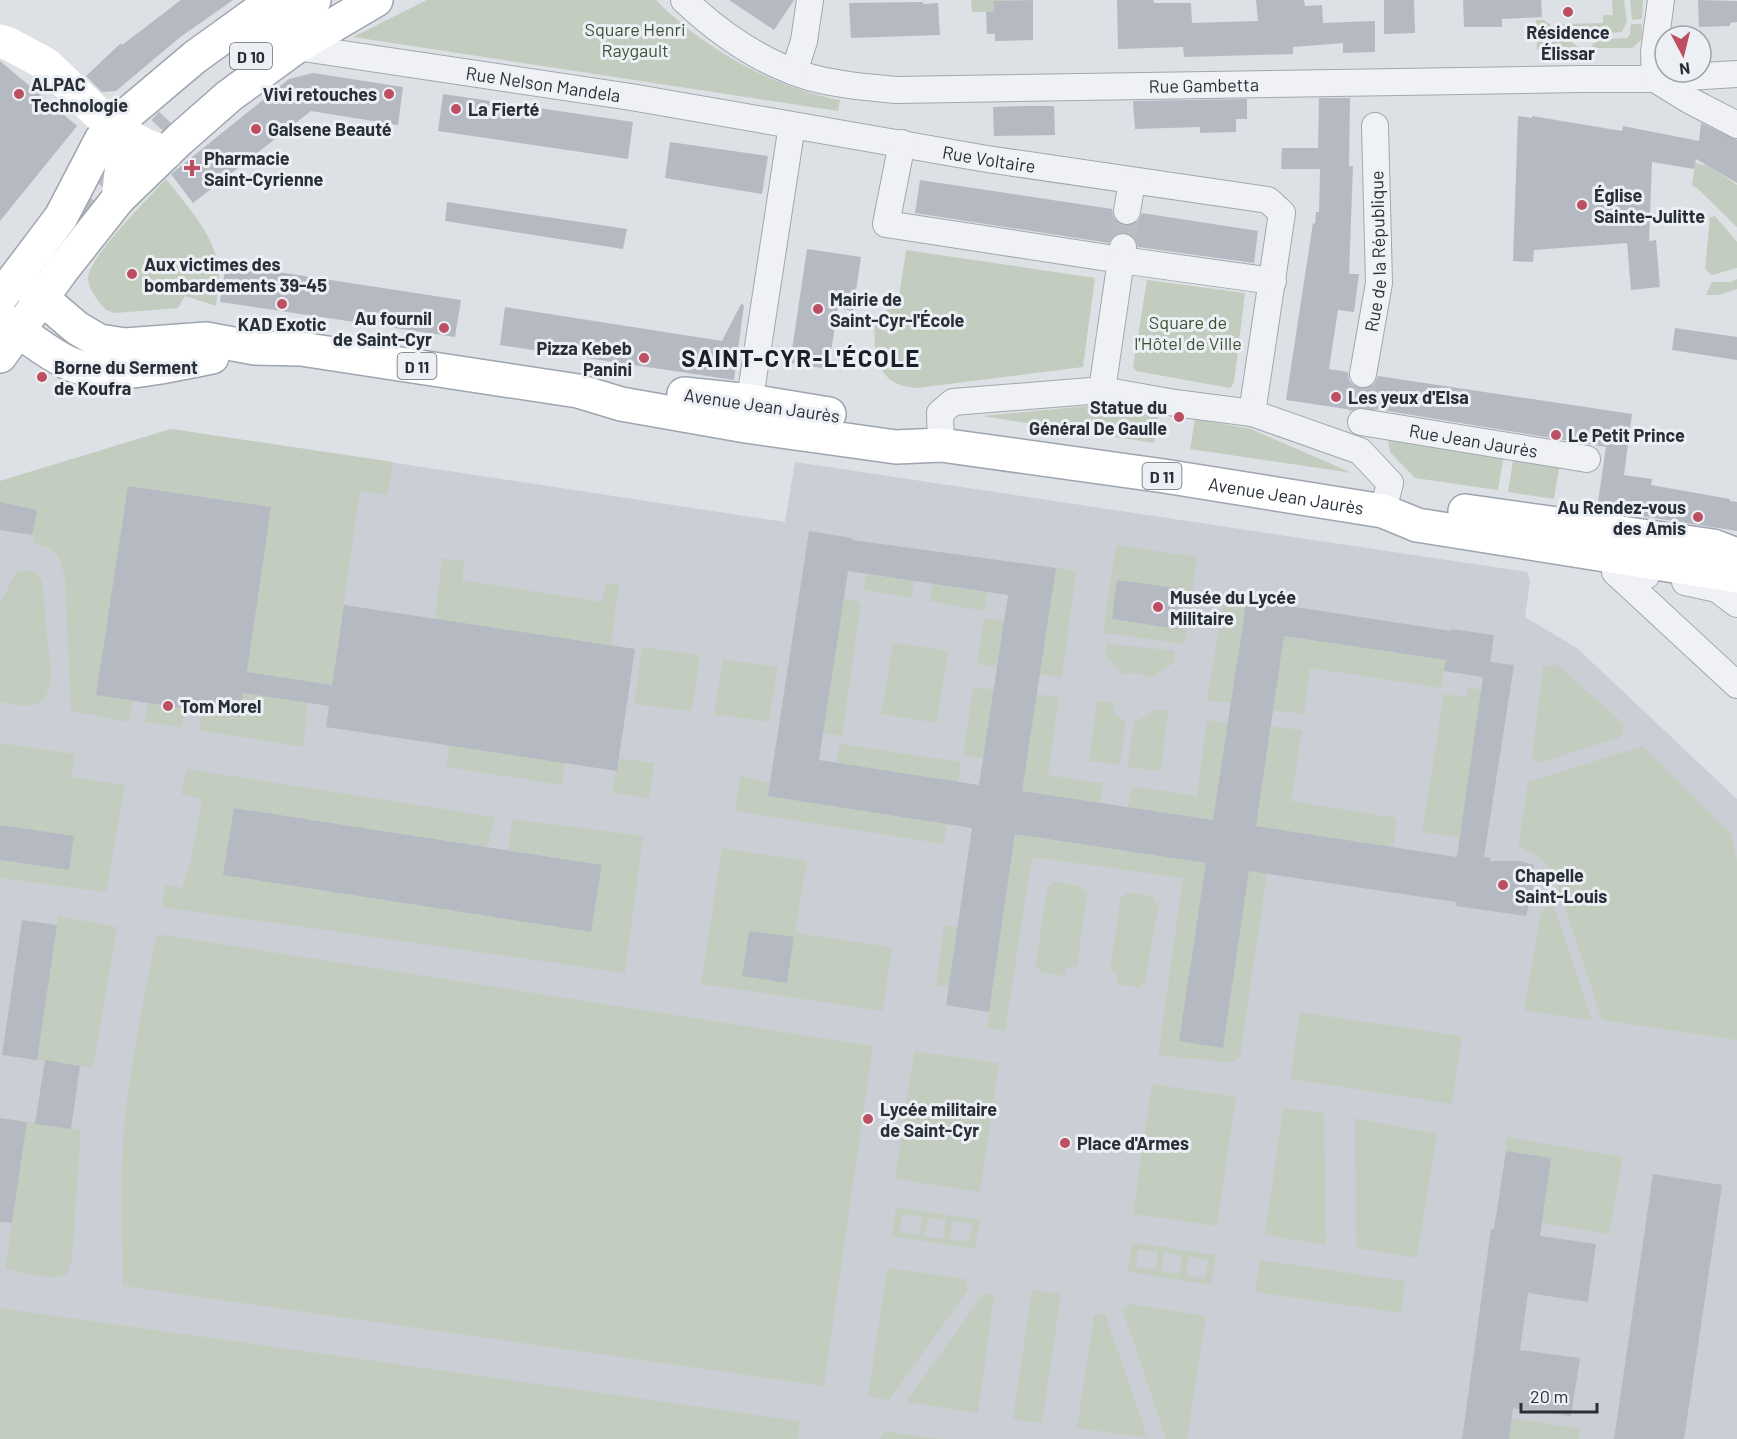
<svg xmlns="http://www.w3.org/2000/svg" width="1737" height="1439" viewBox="0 0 1737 1439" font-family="Barlow,sans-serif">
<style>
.built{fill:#cbcfd5}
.green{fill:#c3cdbf;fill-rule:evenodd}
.building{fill:#b5b9c1;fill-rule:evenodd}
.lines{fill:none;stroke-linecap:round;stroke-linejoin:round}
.street-tunnel{stroke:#b9bdc3;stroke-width:26;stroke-dasharray:26 13;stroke-linecap:butt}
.primary-tunnel{stroke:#b9bdc3;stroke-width:33;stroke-dasharray:33 16;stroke-linecap:butt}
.street-casing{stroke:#a3a7ae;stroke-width:28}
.primary-casing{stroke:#9ea5af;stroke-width:36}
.street{stroke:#eff1f4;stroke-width:26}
.secondary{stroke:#fff;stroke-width:33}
.primary{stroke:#fff;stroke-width:33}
.poi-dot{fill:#bc4f62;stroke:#eceff3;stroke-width:2}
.labels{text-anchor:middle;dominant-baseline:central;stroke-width:6;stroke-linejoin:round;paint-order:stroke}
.shield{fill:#eceff3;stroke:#636971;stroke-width:1.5}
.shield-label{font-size:16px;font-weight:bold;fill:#282f39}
.park-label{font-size:18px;fill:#3d5337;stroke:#eceff3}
.poi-label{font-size:18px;font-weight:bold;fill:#282f39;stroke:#eceff3;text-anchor:start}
.street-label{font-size:18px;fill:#282f39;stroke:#eceff3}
.district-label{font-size:24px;font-weight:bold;letter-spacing:1.5px;fill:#1a202a;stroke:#eceff3}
</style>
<rect width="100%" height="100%" fill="#dde0e5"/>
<!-- built -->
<path class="built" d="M171,429L785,522L795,462L1527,572L1530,581L1525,617L1577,648L1737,799V1439H0V481Z"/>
<!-- green -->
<g class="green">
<path d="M427,0H656C701,47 776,89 840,100L838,111L353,37Z"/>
<path d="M971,0H1033L994,1V12H972Z"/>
<path d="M1612,0H1624L1627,21L1622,32L1596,34L1586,42L1562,24L1603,23V15H1613Z"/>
<path d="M1630,0H1643L1642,19L1632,20Z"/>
<path d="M1536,20H1544L1578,47L1537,49Z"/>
<path d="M1631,24H1642V39L1632,48H1590L1597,40L1627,38L1630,34Z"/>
<path d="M1695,163L1709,166L1737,185V227L1697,188L1692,186Z"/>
<path d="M166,179C187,206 217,237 219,273C219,284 217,295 216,306L185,296L178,308L115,313L106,310C99,302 88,290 88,278C90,255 150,197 166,179Z"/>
<path d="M1715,216L1737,242V268L1712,275L1705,269L1710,217Z"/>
<path d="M906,250L1095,278L1083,367L917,388C911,387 904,387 898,384C872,373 873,339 876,316L898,304Z"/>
<path d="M1737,279V289L1718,295H1706L1712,282H1731Z"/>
<path d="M1147,280L1245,293L1234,383L1230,388L1136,371L1133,367Z"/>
<path d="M1098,405L1159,414L1154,443L982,416Z"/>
<path d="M1195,419L1251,429L1352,473L1190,449Z"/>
<path d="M171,429L393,462L388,495L360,491L332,685L247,672L271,507L128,486L96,695L133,701L129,722L71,711L65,580C61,558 57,548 35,544L32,535L36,510L0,502V481Z"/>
<path d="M1392,437L1504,454L1498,490L1415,478L1390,452L1388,442Z"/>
<path d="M1514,455L1560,462L1554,499L1508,492Z"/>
<path d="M1116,545L1197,557L1185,644L1103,633ZM1118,580L1184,590L1178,629L1112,619Z"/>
<path d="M442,558L465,561L462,580L602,602L606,583L619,584L611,645L435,619Z"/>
<path d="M1056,568L1076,571L1062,678L1039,674Z"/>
<path d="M27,570L37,573L42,581L51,675C48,712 29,707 0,702V604L15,573Z"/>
<path d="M866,574L914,581L912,598L864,590Z"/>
<path d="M932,584L988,592L984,611L930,601Z"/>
<path d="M1225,594L1247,597L1231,703L1207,701Z"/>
<path d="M843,599L861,602L842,736L823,733Z"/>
<path d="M984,618L1004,621L997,667L977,664Z"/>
<path d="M1284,636L1446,660L1441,688L1310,668L1304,714L1273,710Z"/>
<path d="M893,642L948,651L937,723L881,714Z"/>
<path d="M1107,643L1175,651L1174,663L1150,678C1140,673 1133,671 1123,675L1105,655Z"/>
<path d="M642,647L700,655L692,711L634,704Z"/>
<path d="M723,659L778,667L769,722L714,714Z"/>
<path d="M1556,664L1624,724L1621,737L1539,763L1532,758L1543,667Z"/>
<path d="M973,686L994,690L983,759L963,755Z"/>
<path d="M1468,687L1482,690L1460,838L1422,832L1444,694L1466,697Z"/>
<path d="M243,693L307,702L304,747L199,730L202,711L240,717Z"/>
<path d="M1036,694L1059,697L1048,775L1103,783L1101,803L1022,791Z"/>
<path d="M1097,701L1113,703L1115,714L1126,722L1120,765L1089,761Z"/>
<path d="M148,703L185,709L182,727L145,722Z"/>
<path d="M1154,709L1168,711L1161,771L1127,767L1134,721L1149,715Z"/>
<path d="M1207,720L1228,723L1213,820L1128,807L1132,786L1197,796Z"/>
<path d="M1271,726L1302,730L1291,801L1397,818L1393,847L1256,826Z"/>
<path d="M0,743L75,754L72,777L125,785L106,892L0,878V860L69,870L74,836L0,825Z"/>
<path d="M840,744L961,762L958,782L836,763Z"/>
<path d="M449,745L565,763L562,785L446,767Z"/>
<path d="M1643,746L1731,834L1737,859V1040L1602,1020L1554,875C1544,859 1536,853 1518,847L1528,782Z"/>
<path d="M619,758L654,763L649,799L612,792Z"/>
<path d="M187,769L495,817L487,847L234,808L224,875L591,932L602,865L508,850L512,819L643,836L625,973L162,907L165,885L182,888L191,860L202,799L181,794Z"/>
<path d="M740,776L770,783L769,796L946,824L944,844L735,811Z"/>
<path d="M1015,834L1206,863L1223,1047L1249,871L1267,874L1240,1057L1232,1063L1158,1055L1183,878L1032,857L1005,1031L987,1028Z"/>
<path d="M722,848L807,861L795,933L892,947L883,1011L701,984Z"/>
<path d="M1052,881L1084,887L1083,891L1087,892L1077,966L1067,968L1064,976L1040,972V968L1035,967L1048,886H1052Z"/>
<path d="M1126,892L1154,897L1153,902L1159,903L1145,983H1141L1140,988L1118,984L1116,972L1110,969L1121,896L1125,897Z"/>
<path d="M1552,900L1592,1021L1524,1010L1541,913Z"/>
<path d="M58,916L117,927L93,1068L37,1060Z"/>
<path d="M944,925L958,927L949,987L936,985Z"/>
<path d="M157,934L873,1046L824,1386L123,1286C122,1234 120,1181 124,1129C130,1063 144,998 157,934Z"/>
<path d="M1300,1012L1462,1036L1452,1104L1290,1079Z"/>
<path d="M914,1051L999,1063L980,1192L895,1179Z"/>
<path d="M1152,1084L1236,1097L1217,1226L1133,1214Z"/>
<path d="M1283,1108L1324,1113L1326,1245L1265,1235Z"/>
<path d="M1355,1118L1437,1134L1417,1258L1356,1248Z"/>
<path d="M27,1122L81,1130L72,1261L66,1275L49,1278L5,1269Z"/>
<path d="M1507,1137L1623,1157L1609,1234L1542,1223L1551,1158L1506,1151Z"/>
<path d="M896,1207L980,1220L975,1249L892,1236ZM902,1214L922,1217L919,1235L900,1232ZM928,1218L946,1220L943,1239L925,1236ZM953,1221L972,1224L969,1242L950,1239Z"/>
<path d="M1132,1242L1216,1255L1211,1285L1128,1272ZM1138,1250L1158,1252L1155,1270L1136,1267ZM1164,1253L1182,1256L1179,1274L1161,1271ZM1189,1257L1208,1260L1205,1278L1186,1275Z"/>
<path d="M1260,1260L1405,1281L1401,1313L1255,1292Z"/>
<path d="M887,1268L965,1279L968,1290L889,1400L868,1396Z"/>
<path d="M1032,1289L1061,1294L1042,1423L1013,1419Z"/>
<path d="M984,1293L994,1296L978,1413L906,1402Z"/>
<path d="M1130,1304L1206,1316L1187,1439H1166L1122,1308Z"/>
<path d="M0,1308L800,1421L798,1439H0Z"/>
<path d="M1105,1314L1148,1438L1077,1428L1094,1315Z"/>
<path d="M1512,1418L1580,1429L1579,1439H1509Z"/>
<path d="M885,1431L937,1439H880Z"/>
</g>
<!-- building -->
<g class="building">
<path d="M181,0H233L179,38L116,91L102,92L86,76L121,43L122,45Z"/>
<path d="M729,0H794L774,30Z"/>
<path d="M1033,0V40L995,41V34H987L986,12H994V1Z"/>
<path d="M1117,0H1153L1154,3H1191L1192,23L1258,21L1256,0H1304L1305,6L1322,5L1323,23L1375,21V52L1343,53V43L1293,47V54L1257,55L1184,57L1183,47L1118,49Z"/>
<path d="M1384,0H1414L1415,33L1384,34Z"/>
<path d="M1463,0H1541L1542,17L1502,19V27H1464Z"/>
<path d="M1698,0L1737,1V22L1730,23V26L1699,27Z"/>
<path d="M923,2V4L938,3L940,35L851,38L849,3Z"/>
<path d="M0,61L77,126L0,221Z"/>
<path d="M313,73L403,87L398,125L311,111L193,203L171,174L289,79Z"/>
<path d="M443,94L633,122L628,159L438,131Z"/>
<path d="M1319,98H1350L1349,166H1353L1349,274H1359L1354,312L1338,310L1329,369L1348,372L1349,380L1353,385L1361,389L1369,388L1374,384L1378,376L1632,414L1624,475L1652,479L1651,485L1730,499V501L1737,502V531L1597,509L1606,447L1363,407L1353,410L1286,400L1313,223L1315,224L1316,212H1319L1320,169H1281L1282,148H1318Z"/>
<path d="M1247,99V119H1236V132L1200,133V127L1135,129L1133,101Z"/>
<path d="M1025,106H1054L1055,135L994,136L993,107Z"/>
<path d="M1518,116L1532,118V116L1622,131L1623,126L1699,141L1701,123L1737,140V183L1696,159L1694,169L1652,162L1649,241L1656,240L1660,287L1631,290L1627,243L1534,250L1533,262L1513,261Z"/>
<path d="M670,142L768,156L762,194L665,178Z"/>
<path d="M920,180L1112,209L1113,216L1117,222L1125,226L1133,225L1138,221L1142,213L1258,231L1254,263L1138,247L1133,236L1125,232L1117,233L1112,237L1109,243L915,213Z"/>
<path d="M447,202L627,229L623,249L445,221Z"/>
<path d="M807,249L861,257L853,311L838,308L828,369L790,363Z"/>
<path d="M226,264L461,300L455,337L220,302Z"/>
<path d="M741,304L744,305L734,380L500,345L505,307L722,341Z"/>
<path d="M1675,328L1737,337V360L1672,350Z"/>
<path d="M128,486L271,507L247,672L332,685L344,605L635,649L617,771L326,727L329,706L243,693L240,717L96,695Z"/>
<path d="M0,502L37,510L32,535L0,530Z"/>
<path d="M809,531L852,538V540L1056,568L1022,791L1213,820L1247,597L1289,603V606L1451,631V629L1494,635L1490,662L1514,665L1484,857L1490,858V861H1520L1534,865L1533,891L1526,916L1456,906V902L1249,871L1223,1048L1179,1041L1206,863L1015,834L989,1012L946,1005L972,828L768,796ZM848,571L1008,595L979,785L819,760ZM1284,636L1446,660L1444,671L1483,677L1457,857L1256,826Z"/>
<path d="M1117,580L1184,589L1178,629L1112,619Z"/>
<path d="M234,808L602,865L591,932L223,875Z"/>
<path d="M0,825L74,836L69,870L0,860Z"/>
<path d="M22,920L57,925L37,1060L2,1055Z"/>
<path d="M749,931L794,937L787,983L742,976Z"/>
<path d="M45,1060L80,1066L71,1129L35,1124Z"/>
<path d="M0,1118L27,1122L12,1223L0,1222Z"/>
<path d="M1506,1151L1551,1158L1540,1236L1596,1244L1588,1302L1528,1293L1520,1350L1580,1358L1571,1416L1513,1408L1509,1439H1462L1491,1229H1494Z"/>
<path d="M1653,1174L1722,1185L1684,1439H1614Z"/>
</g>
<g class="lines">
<!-- street-tunnel -->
<g class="street-tunnel">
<path d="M1123,247L1127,211"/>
<path d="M1362,411L1363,374"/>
</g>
<!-- primary-tunnel -->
<g class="primary-tunnel">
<path d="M130,167L171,123"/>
<path d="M67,221L89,194L135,146"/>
</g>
<!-- street casing -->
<g class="street-casing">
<g id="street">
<path id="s1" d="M684,0C719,33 762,63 809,77C838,85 867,87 896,90L1582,79H1655L1737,74"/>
<path id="s2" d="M296,47L631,97L987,159L1268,200L1282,213L1252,413"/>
<path d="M794,72L804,41L810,0"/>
<path d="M1655,79L1689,100L1737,125"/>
<path d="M1655,79L1654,52L1661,0"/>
<path d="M902,143L886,224L1121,260L1123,247"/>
<path d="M1127,211L1132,181"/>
<path id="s3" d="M1363,374L1379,283L1375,126"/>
<path d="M1102,390L1121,260L1273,281"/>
<path d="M747,418L792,125"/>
<path id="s4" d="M1361,422L1587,459"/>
<path d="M941,445L940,413L953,402L1102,390L1175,403L1252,413L1360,451L1390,483L1383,511"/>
<path d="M1646,576L1615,572L1737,685"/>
<path d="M1685,582L1717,589L1737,604"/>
</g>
</g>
<!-- primary casing -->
<g class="primary-casing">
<g id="primary">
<path d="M255,38L314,0"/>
<path id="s5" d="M17,277L77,328L99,341L125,345L206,339L255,348L301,349L578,391L621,404L746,426L896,447L941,445L1164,476L1383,511L1417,525L1737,576"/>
<path d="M0,298L61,217L101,140L112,127L195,57L274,0"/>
<path d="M1,318C22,333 43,350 66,362C108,383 168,365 212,357"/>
<path d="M0,356L62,270L118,199L179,140L229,96L296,47L376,0"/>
<path d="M684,394L750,401L829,414"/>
<path d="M1465,511L1713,546L1737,555"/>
</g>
</g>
<!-- street -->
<use href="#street" class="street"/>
<!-- secondary -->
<g class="secondary">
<path d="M0,41L9,44L46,64L112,127L145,145L166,153"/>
<path d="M112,127L122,164L118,199"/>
</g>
<!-- primary -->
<use href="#primary" class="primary"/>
</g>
<!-- markers -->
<g class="poi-dot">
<circle cx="1568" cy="12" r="6"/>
<circle cx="19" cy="94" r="6"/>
<circle cx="389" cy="94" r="6"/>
<circle cx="456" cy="109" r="6"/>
<circle cx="256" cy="129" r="6"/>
<path d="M189 159h6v6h6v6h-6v6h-6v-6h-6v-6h6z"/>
<circle cx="1582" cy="205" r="6"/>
<circle cx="132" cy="274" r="6"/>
<circle cx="282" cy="304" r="6"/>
<circle cx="818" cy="309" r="6"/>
<circle cx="444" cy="328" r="6"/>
<circle cx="644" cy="358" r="6"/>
<circle cx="42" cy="377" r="6"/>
<circle cx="1336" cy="397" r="6"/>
<circle cx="1179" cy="417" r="6"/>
<circle cx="1556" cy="435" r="6"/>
<circle cx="1698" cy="517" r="6"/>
<circle cx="1158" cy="607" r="6"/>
<circle cx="168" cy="706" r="6"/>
<circle cx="1503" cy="885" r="6"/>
<circle cx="868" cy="1119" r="6"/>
<circle cx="1065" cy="1143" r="6"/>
</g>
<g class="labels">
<!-- shield labels -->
<g class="shield">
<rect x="230" y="43" width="42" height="26" rx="4.5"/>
<rect x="397.5" y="353" width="39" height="26" rx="4.5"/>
<rect x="1142.5" y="463" width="39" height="26" rx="4.5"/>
</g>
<g class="shield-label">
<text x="251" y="56">D 10</text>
<text x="417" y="366">D 11</text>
<text x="1162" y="476">D 11</text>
</g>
<!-- park labels -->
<g class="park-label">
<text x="635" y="29">Square Henri<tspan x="635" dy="21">Raygault</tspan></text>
<text x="1188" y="322">Square de<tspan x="1188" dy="21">l'Hôtel de Ville</tspan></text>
</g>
<!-- poi labels -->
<g class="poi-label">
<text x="1568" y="32" text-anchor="middle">Résidence<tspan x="1568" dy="21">Élissar</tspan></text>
<text x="31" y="84">ALPAC<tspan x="31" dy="21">Technologie</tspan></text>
<text x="377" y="94" text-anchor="end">Vivi retouches</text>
<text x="468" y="109">La Fierté</text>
<text x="268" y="129">Galsene Beauté</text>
<text x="204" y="158">Pharmacie<tspan x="204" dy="21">Saint-Cyrienne</tspan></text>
<text x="1594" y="195">Église<tspan x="1594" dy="21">Sainte-Julitte</tspan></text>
<text x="144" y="264">Aux victimes des<tspan x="144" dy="21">bombardements 39-45</tspan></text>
<text x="830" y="299">Mairie de<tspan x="830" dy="21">Saint-Cyr-l'École</tspan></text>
<text x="432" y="318" text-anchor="end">Au fournil<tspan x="432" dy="21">de Saint-Cyr</tspan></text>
<text x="282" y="324" text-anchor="middle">KAD Exotic</text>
<text x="632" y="348" text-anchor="end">Pizza Kebeb<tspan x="632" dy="21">Panini</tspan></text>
<text x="54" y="367">Borne du Serment<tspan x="54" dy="21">de Koufra</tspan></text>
<text x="1348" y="397">Les yeux d'Elsa</text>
<text x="1167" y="407" text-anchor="end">Statue du<tspan x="1167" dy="21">Général De Gaulle</tspan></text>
<text x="1568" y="435">Le Petit Prince</text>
<text x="1686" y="507" text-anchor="end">Au Rendez-vous<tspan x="1686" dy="21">des Amis</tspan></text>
<text x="1170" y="597">Musée du Lycée<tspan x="1170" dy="21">Militaire</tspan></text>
<text x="180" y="706">Tom Morel</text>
<text x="1515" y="875">Chapelle<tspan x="1515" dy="21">Saint-Louis</tspan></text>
<text x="880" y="1109">Lycée militaire<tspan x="880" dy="21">de Saint-Cyr</tspan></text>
<text x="1077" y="1143">Place d'Armes</text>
</g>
<!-- street labels -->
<g class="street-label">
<text stroke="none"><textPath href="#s2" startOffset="250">Rue Nelson Mandela</textPath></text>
<text stroke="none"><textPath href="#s1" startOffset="544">Rue Gambetta</textPath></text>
<text stroke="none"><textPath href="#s2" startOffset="702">Rue Voltaire</textPath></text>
<text stroke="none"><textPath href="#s3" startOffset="124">Rue de la République</textPath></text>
<text transform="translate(762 405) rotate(8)">Avenue Jean Jaurès</text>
<text stroke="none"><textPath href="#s4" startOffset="114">Rue Jean Jaurès</textPath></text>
<text stroke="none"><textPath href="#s5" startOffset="1305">Avenue Jean Jaurès</textPath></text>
</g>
<!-- district labels -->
<g class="district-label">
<text x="801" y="357">SAINT-CYR-L'ÉCOLE</text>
</g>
</g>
<!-- north arrow -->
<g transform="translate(1683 54) rotate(173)"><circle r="28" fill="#eceff3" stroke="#9ea2a9" stroke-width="1.5"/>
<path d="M0-4.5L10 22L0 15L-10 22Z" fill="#bc4f62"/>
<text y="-9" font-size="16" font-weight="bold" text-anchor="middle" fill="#282f39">N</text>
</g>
<!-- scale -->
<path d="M1521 1403v9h76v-9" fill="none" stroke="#282f39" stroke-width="3"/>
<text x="1530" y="1403" font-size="18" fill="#282f39" stroke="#eceff3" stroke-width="4.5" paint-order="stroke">20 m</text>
</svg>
